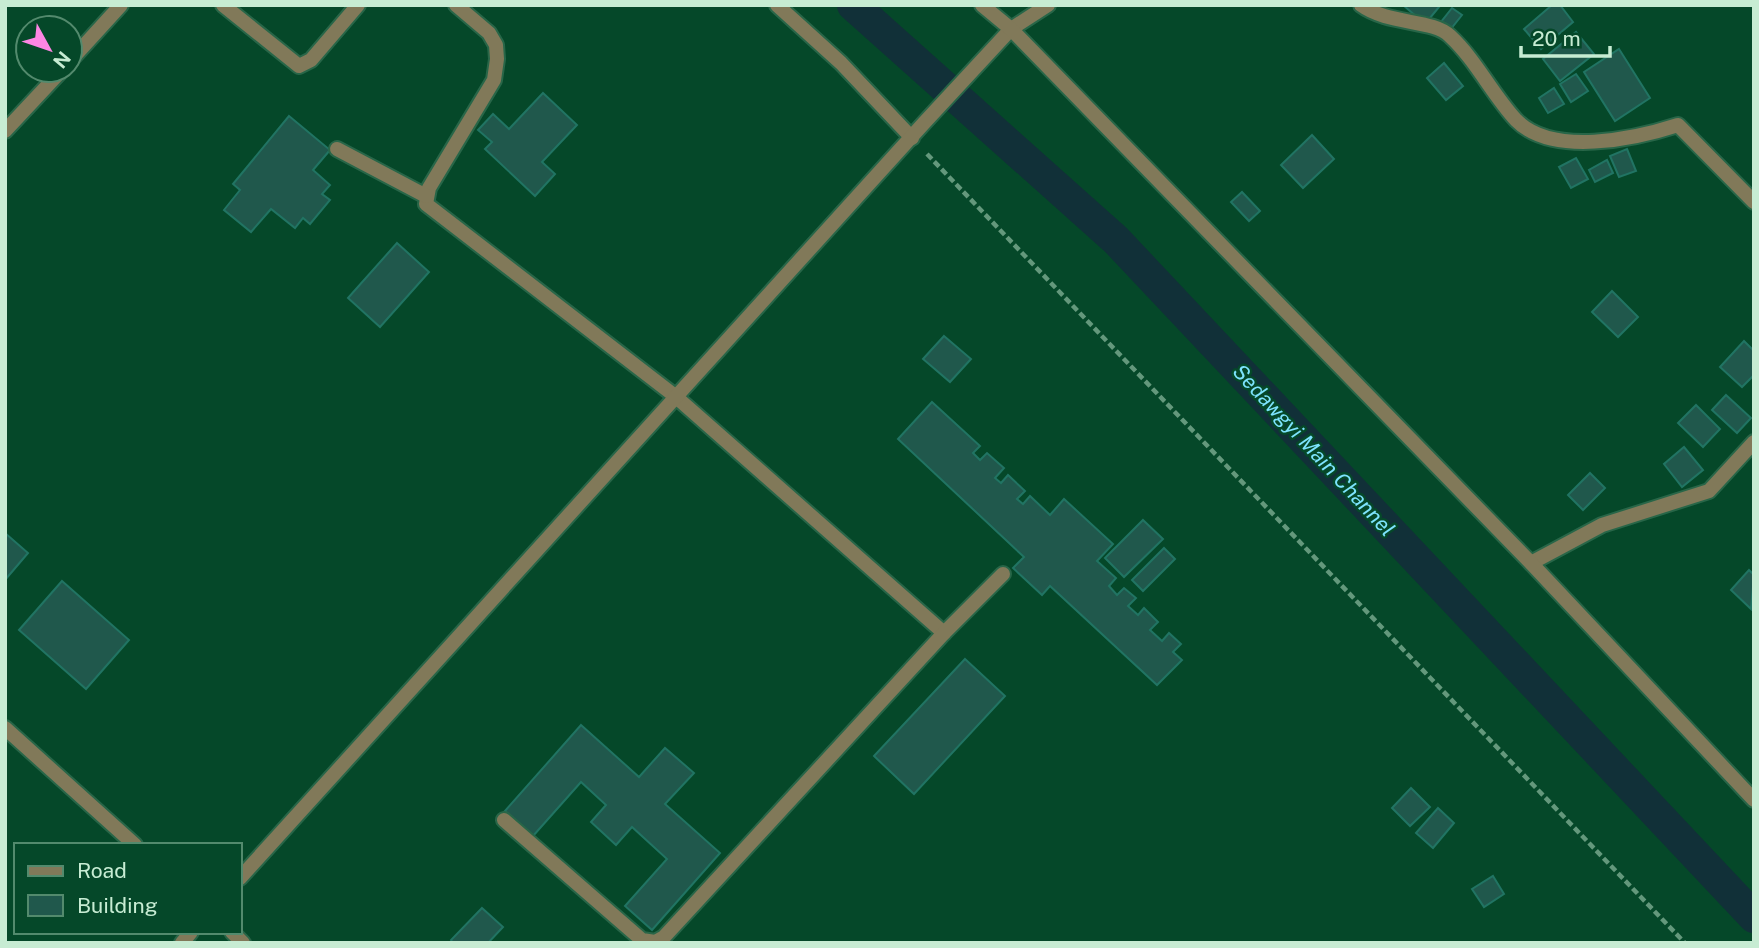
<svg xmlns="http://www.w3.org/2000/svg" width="1759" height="948" viewBox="0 0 1759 948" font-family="'Public Sans',sans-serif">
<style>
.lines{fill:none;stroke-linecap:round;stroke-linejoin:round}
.canal{stroke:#113038;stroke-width:32}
.building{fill:#20584c;stroke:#217463;stroke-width:2}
.minor-casing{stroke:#286648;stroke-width:18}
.tertiary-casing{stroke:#286648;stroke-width:18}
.path{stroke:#64987c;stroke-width:4.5;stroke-dasharray:7 3.5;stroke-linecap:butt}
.minor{stroke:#817959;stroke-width:14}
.tertiary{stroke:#817959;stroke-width:14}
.labels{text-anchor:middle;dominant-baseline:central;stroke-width:5;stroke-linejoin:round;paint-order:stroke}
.water-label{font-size:21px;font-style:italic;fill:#7de3fd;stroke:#054829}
</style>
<rect width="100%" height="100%" fill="#054829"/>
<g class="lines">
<!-- canal -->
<path class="canal" d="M853,5L1116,240L1754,917"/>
</g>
<!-- building -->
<g class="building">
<path d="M1403,5H1437L1439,7L1425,24Z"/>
<path d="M1552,5H1560L1573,22L1541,49L1524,29Z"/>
<path d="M1452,8L1462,15L1450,30L1441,22Z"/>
<path d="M1576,32L1594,54L1560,81L1543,59Z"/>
<path d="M1619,49L1650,98L1615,121L1584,72Z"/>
<path d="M1444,63L1463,86L1446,100L1427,78Z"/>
<path d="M1576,74L1588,91L1571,102L1560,84Z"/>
<path d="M1554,88L1564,104L1548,113L1539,98Z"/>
<path d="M543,93L577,125L542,162L555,174L535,196L485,149L492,142L478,130L493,114L509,129Z"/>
<path d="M289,116L330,150L313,170L330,185L322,194L330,200L310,224L303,218L295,228L271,209L251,232L224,210L240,190L233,184Z"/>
<path d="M1312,135L1334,159L1303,188L1281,165Z"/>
<path d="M1627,149L1636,171L1619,177L1610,156Z"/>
<path d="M1576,158L1588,179L1571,188L1559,167Z"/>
<path d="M1607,160L1613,173L1595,182L1589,170Z"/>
<path d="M1242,192L1260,211L1249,221L1231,202Z"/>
<path d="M397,243L429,272L380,327L348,298Z"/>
<path d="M1612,291L1638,317L1618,337L1592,312Z"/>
<path d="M944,336L971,359L950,382L923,359Z"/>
<path d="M1744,341L1754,351V375L1742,387L1720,367Z"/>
<path d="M1726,395L1751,418L1737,433L1712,410Z"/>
<path d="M932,402L980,446L973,453L980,460L987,453L1004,468L995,478L1001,483L1008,475L1025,491L1017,499L1023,504L1030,496L1050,515L1064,499L1113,544L1097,561L1116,578L1109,586L1117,595L1124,588L1136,598L1128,606L1138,615L1144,608L1158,622L1150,630L1162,641L1169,633L1181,644L1173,652L1182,660L1157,685L1050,586L1042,595L1013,568L1024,557L898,439Z"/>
<path d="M1696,405L1720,429L1703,447L1678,423Z"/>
<path d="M1684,447L1703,470L1682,487L1664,464Z"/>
<path d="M1590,473L1605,488L1583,510L1568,495Z"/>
<path d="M1143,520L1163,539L1124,577L1105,558Z"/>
<path d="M5,533L28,553L5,580Z"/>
<path d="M1164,548L1175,559L1143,591L1132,580Z"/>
<path d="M1749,570L1754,575L1751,609L1731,590Z"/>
<path d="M62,581L129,640L86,689L19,630Z"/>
<path d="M965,659L1005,696L914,794L874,756Z"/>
<path d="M581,725L639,777L665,748L694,773L665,804L720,853L652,930L625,906L667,859L632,827L616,845L591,822L606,805L581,782L533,836L505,811Z"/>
<path d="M1411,788L1430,807L1410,826L1392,808Z"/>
<path d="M1438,808L1454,823L1433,848L1416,833Z"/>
<path d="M1493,876L1504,894L1484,907L1472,889Z"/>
<path d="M482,908L503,927L488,943H453L451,940Z"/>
</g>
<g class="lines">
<!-- minor casing -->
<g class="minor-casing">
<g id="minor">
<path d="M223,5L299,66L311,60L358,5"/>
<path d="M456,5L489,33L496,45L497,59L494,80L429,188L426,204L675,396L944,633"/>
<path d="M777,5L841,63L912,138"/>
<path d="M1361,5C1388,25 1433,19 1450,36C1476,60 1492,94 1516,120C1552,157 1635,139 1678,125L1754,202"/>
<path d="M70,61L121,5"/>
<path d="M5,131L62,70"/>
<path d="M337,149L426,196"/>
<path d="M1531,563L1602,525L1709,491L1754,442"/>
<path d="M5,728L135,845"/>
<path d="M504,820L642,940L655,942L664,937L944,633L1003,574"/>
<path d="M240,878L924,123L1011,29L1048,5"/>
<path d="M232,932L243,943"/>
<path d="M182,943L191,932"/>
</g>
</g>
<!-- tertiary casing -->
<g class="tertiary-casing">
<path id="tertiary" d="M982,5L1011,29L1531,563L1754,800"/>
</g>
<!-- path -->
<path class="path" d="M927,154L1685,943"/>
<!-- minor -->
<use href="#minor" class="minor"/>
<!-- tertiary -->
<use href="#tertiary" class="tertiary"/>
</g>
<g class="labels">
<!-- water labels -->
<g class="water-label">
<text transform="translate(1314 450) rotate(47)">Sedawgyi Main Channel</text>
</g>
</g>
<!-- border -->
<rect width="1759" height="948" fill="none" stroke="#c7ecd3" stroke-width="14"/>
<!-- legend -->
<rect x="14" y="843" width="228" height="91" fill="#054829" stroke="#538a6d" stroke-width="2"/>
<rect x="28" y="866" width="35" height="10" fill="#817959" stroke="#538a6d" stroke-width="2"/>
<text x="77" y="878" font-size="21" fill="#c7ecd3">Road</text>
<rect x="28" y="895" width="35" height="21" fill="#20584c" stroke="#538a6d" stroke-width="2"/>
<text x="77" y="913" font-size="21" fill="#c7ecd3">Building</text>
<!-- north arrow -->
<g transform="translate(49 49) rotate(130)"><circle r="33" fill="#054829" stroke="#538a6d" stroke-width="2"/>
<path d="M0-5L12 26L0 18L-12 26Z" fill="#fd86e3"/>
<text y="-10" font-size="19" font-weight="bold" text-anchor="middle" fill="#c7ecd3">N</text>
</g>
<!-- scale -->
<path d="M1521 46v10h89v-10" fill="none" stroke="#c7ecd3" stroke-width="3.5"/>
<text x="1532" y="46" font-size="21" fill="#c7ecd3" stroke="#054829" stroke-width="5" paint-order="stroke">20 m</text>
</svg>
